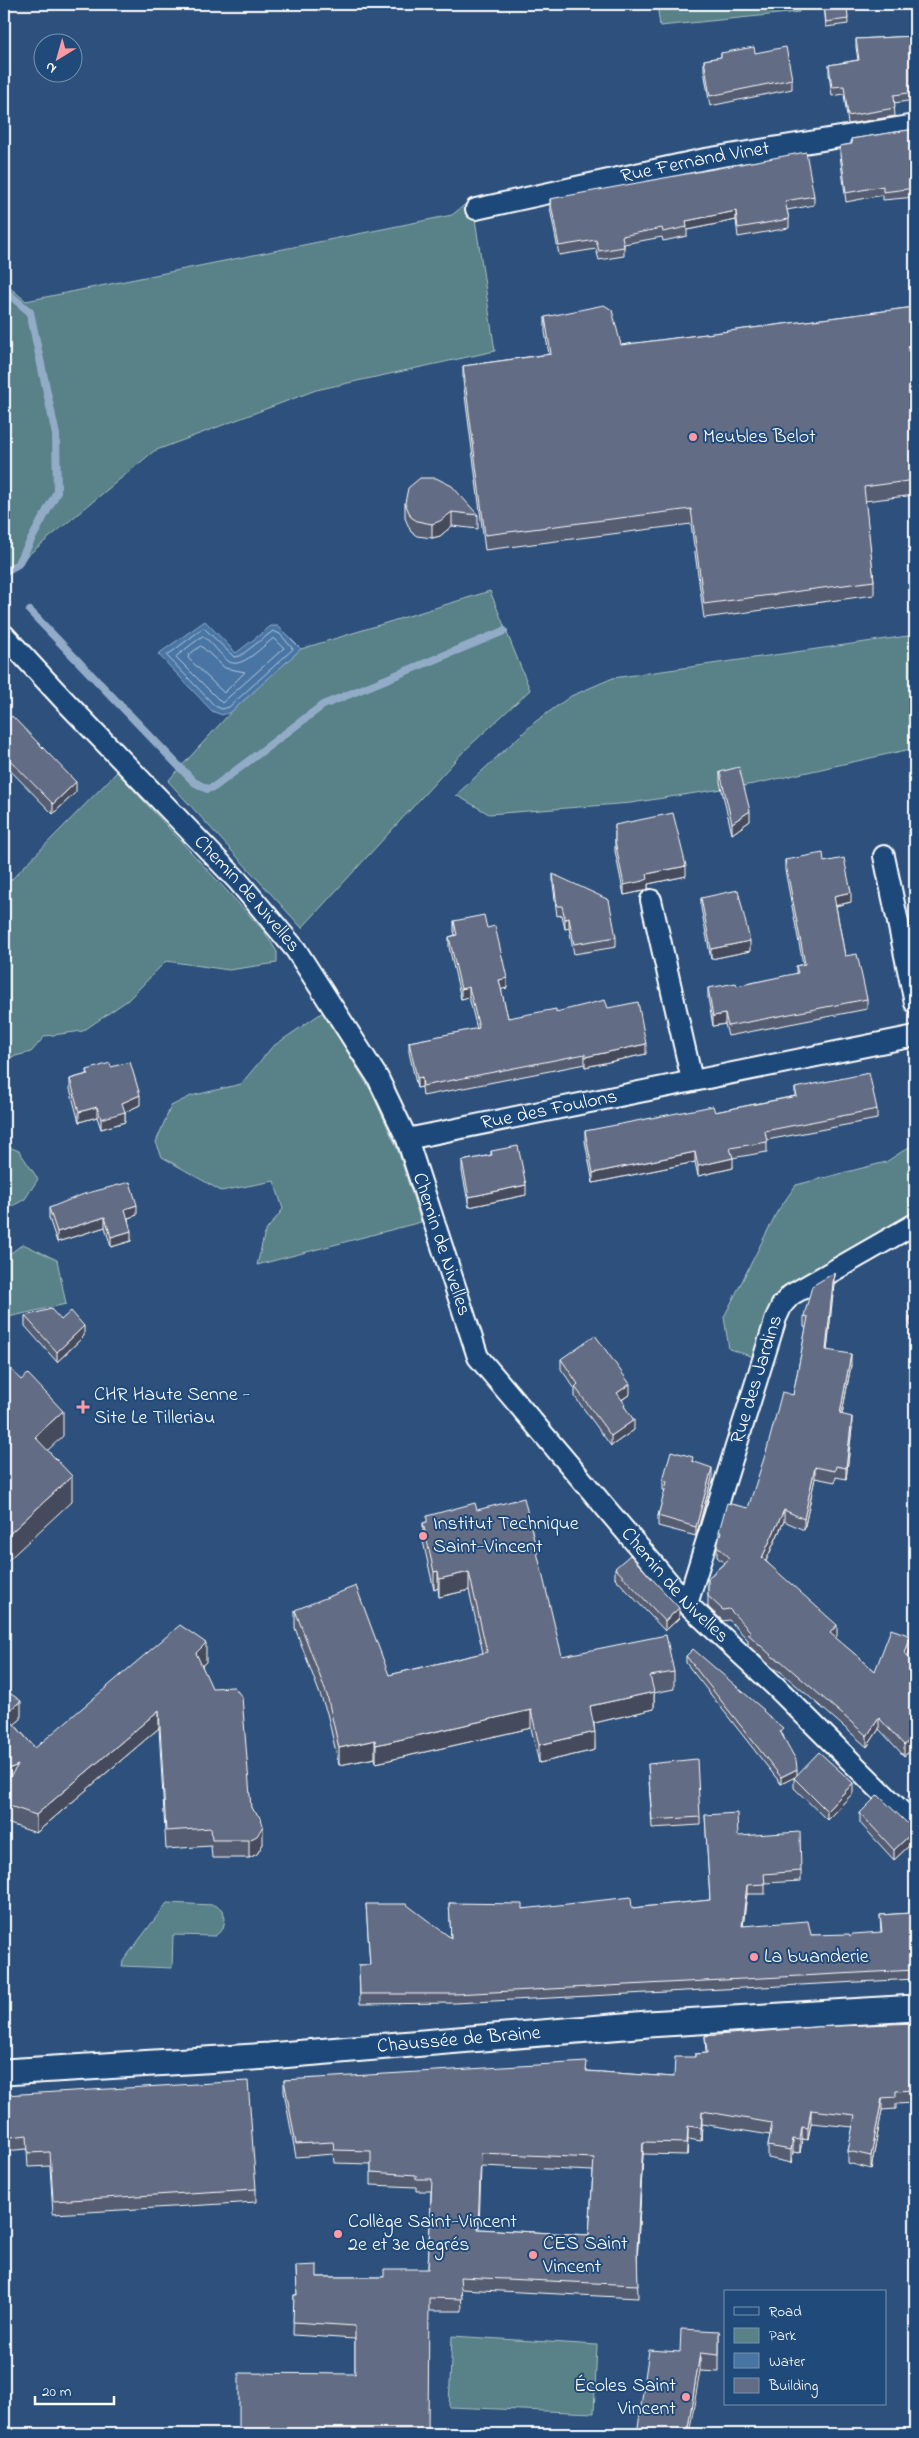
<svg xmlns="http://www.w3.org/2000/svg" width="919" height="2438" viewBox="0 0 919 2438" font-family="'Indie Flower',sans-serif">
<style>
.green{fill:#598188;stroke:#acc0c4}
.water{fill:#4975a4;stroke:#92acc8}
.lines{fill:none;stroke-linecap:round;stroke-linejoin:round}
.shore{stroke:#b6c8db;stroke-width:1}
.stream{stroke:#92acc8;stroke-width:8}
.minor-casing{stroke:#fff;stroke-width:24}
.tertiary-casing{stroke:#fff;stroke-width:29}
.minor{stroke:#1f4a7a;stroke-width:20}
.tertiary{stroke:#1f4a7a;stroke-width:25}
.wall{fill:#555d72;stroke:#fff;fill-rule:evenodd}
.shaded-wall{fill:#454c5d;stroke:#fff}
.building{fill:#636c85;stroke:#fff;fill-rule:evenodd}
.poi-dot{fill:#ff9aa2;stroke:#1f4a7a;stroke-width:2}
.labels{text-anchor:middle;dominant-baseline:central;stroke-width:4;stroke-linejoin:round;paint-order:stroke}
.street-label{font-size:20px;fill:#fff;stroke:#1f4a7a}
.poi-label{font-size:20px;fill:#fff;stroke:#1f4a7a;text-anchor:start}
</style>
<rect width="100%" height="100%" fill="#2d517c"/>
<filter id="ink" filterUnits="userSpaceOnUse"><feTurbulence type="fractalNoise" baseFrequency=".02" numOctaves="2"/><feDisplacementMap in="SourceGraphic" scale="10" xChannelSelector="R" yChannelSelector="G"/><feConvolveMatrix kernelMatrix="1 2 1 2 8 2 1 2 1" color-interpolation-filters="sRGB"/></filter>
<g filter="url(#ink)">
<!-- green -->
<g class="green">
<path d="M657,4H798L799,12L660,26Z"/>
<path d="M472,199L495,351L316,390L154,451L4,575V283L26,301L452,215Z"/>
<path d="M490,591L530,690L464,751L302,928L168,781L231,712L301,649Z"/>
<path d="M915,635V748L754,784L631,803L489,814L456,795L535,722L571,696L613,678Z"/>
<path d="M117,772L264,931L277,952V963L229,970L166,961L128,1000L83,1031L45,1036L31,1052L4,1059V887Z"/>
<path d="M323,1012L371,1091L397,1148L421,1222L257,1265L265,1232L283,1209L274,1181L221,1191L162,1157L156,1142L171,1106L191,1096L241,1084L272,1047Z"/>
<path d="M915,1143V1214L772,1306L765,1320L754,1357L729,1349L724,1317L777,1212L796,1185L886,1162Z"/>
<path d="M4,1145L19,1151L38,1179L25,1199L4,1211Z"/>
<path d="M23,1244L57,1260L66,1304L4,1318V1258Z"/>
<path d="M167,1903L214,1905L223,1910L225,1919L223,1929L215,1936L173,1935L172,1968L122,1966L123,1961Z"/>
<path d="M452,2336L597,2345L594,2413L449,2407Z"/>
</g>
<!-- water -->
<path class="water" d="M205,621L236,653L271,626H278L301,649L231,712L222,715L212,711L158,654Z"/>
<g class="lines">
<!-- shore -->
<g class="shore">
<path d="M204,628L234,657L240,656L273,631L280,634L293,649L229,707L222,709L215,706L167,656Z"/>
<path d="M203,636C213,643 219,654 228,661C241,671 263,645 274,638L284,648L222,703L176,657Z"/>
<path d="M201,646L225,668L245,672L224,693L188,658L189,655Z"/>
</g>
<!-- stream -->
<g class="stream">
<path d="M4,290L30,312L56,435L57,492L18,564L4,572"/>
<path d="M30,611L194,782L207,789L214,787L323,705L504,631"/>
</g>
<!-- minor casing -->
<g class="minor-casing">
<g id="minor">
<path id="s1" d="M476,209L705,159L915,125"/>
<path id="s2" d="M4,635L62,698L238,881L296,950L378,1078L407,1139L478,1357L687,1604L775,1686L915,1825"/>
<path d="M884,856L915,1003"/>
<path d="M651,900L692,1080"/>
<path id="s3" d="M407,1139L915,1036"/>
<path id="s4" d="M687,1604L776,1318L782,1305L791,1295L915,1224"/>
</g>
</g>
<!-- tertiary casing -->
<g class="tertiary-casing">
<g id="tertiary">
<path id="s5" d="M4,2072L269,2056L648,2024L915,2008"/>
</g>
</g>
<!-- minor -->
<use href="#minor" class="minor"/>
<!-- tertiary -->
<use href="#tertiary" class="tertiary"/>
</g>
<!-- wall -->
<g class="wall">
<path d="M824,4H847L848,24L826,27Z"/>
<path d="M914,23H915V100L894,103L895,116L848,124L844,94L832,96L829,74V65L858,60L856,47V39L914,36Z"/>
<path d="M721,53H755L792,79V89L710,106L704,70V60L721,57Z"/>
<path d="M915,129V197L883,200V195L846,202L840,155V146L851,144V139Z"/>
<path d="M814,196V205L787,210L789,219V228L738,237L736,220L687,230V236L663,241L662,237L624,244V256L599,260L596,249L559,255L550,208V199Z"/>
<path d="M915,307V495L865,501L874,581V595L704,618L691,524L485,550L463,380V366L549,354L545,332V317L621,345Z"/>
<path d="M405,503L478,515V529L452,526L440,536L432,538L417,536L411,532L405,518Z"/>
<path d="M4,719L76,792L53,814L4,764Z"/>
<path d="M720,772L750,821L732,834L720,782Z"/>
<path d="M615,825L686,876L648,884V889L643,891L624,895L615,851Z"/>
<path d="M785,860L824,862L851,902L836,906L845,956L867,999V1009L728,1036L725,1024L713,1026L708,998V988L737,986L796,974V966L803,964L785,870Z"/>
<path d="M553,874L616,937V947L574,954L569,928L565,929L562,915L557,916L553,884Z"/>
<path d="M701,898L750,951L711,959L701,908Z"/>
<path d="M454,921L487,928L507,988L501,989L508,1018L556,1012L608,1008L646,1054L585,1067V1064L423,1096L422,1087L417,1088L409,1052V1042L477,1029L469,997L461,999L449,947V937L455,935L454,931Z"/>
<path d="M111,1067L140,1105L125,1112V1122L101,1129L97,1117L79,1122L70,1089V1079L87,1074V1070Z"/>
<path d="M795,1088L877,1109V1119L767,1140V1152L732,1158L733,1168L698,1176L695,1162L593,1183L585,1141V1131L715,1112L795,1096Z"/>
<path d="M491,1151L526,1195L469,1207L462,1171V1161L491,1155Z"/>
<path d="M49,1208L137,1215L128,1218L131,1241L111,1247L105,1227L57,1242L49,1218Z"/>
<path d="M834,1284L827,1350L851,1365L842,1414L852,1428L846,1479L836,1477L835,1482L815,1478L804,1530L784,1521L766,1561L837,1636L835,1638L875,1671L911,1647L908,1657L915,1665V1756L910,1751L904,1756L879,1729L867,1747L781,1672L773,1668L748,1645V1640L729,1620L723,1621L708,1607V1578L724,1563L717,1557V1546L719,1541V1531L748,1508L793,1395L806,1328L804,1327V1316Z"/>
<path d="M25,1316L61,1320L84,1336L57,1362L25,1326Z"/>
<path d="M909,1317L915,1319V1334L909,1322Z"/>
<path d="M561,1359L630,1394L622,1400L634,1430L611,1446L575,1397V1389L561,1369Z"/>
<path d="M693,1462L712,1477L696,1536L658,1526V1516L665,1491L663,1490V1480Z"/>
<path d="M477,1510L562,1656L674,1672V1689L654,1693V1709L594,1723L595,1750L539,1763L531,1728L376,1763L375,1758L339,1765L327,1713L295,1628V1610L389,1675L483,1653L469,1590L439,1597L438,1588L434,1590L423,1541V1523Z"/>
<path d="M615,1568L679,1618L665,1631L615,1578Z"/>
<path d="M686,1656L764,1712L783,1735L797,1775L853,1793L827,1820L794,1788V1777L781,1784L686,1663Z"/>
<path d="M206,1662L202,1666L251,1808L263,1844L257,1854L249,1858H212L211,1846L166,1849L159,1728L36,1833L4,1822V1673L7,1691L21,1719L14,1724L35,1748Z"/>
<path d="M648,1764L700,1817V1825L652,1828Z"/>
<path d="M860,1813L907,1823L915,1827V1840L894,1860L860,1823Z"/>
<path d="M705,1815L738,1836L801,1871V1881L765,1883V1894H747L743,1926L811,1935L850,1936L881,1933L880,1915L910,1913V1902L915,1901V1979L455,2003L360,2004L359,1965H370L366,1904L451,1937L449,1903L522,1909L632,1908L710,1900Z"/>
<path d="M915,2023V2103L896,2104V2109L882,2110L871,2169L848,2163V2151L853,2127L811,2123L808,2140L802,2139L800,2153L793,2152L791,2163L768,2158V2146L770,2135L702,2124L701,2141L688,2139L687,2155L643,2154L637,2259L638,2298L461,2289L462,2311H429L355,2374V2339L293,2335L294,2295H297L296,2266L317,2277H384L428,2269L431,2191H416V2187L371,2185V2164L334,2163L333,2154L296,2157L284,2092V2080L587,2071L674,2077L695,2057V2054L706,2053L705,2036ZM481,2166L593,2171L589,2235L479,2229Z"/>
<path d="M4,2095L256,2189V2202L53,2214L50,2166L28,2167L27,2149L4,2151Z"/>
<path d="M719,2331V2372L700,2371L680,2352Z"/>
</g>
<!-- shaded-wall -->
<g class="shaded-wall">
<path d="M736,211V220L687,230L686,221Z"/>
<path d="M452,512V526L440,536L432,538V524Z"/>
<path d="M76,782V792L53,814V804Z"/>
<path d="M750,811V821L732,834V823Z"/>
<path d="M686,866V876L648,884V889L643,891L624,895V885L647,874Z"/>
<path d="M851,892V902L834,906V896Z"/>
<path d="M569,918V928L565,929V919Z"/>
<path d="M750,941V951L711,959V949Z"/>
<path d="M507,978V988L499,990V980Z"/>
<path d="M469,987V997L461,999V989Z"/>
<path d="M725,1014V1024L713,1026V1016Z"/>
<path d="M646,1044V1054L585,1067V1057Z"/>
<path d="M422,1077V1087L417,1088V1078Z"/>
<path d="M140,1095V1105L125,1112V1122L101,1129V1119L122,1103Z"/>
<path d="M97,1107V1117L79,1122V1112Z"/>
<path d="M695,1152V1162L593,1183V1173Z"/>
<path d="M733,1158V1168L698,1176V1166Z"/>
<path d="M526,1185V1195L469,1207V1197Z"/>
<path d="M137,1205V1215L125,1219V1209Z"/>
<path d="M105,1217V1227L57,1242V1232Z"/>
<path d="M131,1231V1241L111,1247V1237Z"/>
<path d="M834,1273V1284L826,1361V1350Z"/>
<path d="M84,1326V1336L57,1362V1352Z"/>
<path d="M851,1354V1365L840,1425V1414Z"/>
<path d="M630,1384V1394L617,1403V1393Z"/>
<path d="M63,1411V1436L35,1462V1437Z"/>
<path d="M852,1417V1428L846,1479V1468Z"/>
<path d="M634,1420V1430L611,1446V1436Z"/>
<path d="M815,1467V1478L804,1530V1519Z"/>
<path d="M712,1468V1477L696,1536V1527Z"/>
<path d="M72,1476V1501L4,1564V1539Z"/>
<path d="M784,1510V1521L762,1569V1558Z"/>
<path d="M438,1571V1588L434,1590V1572Z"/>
<path d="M469,1572V1590L439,1597V1579Z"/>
<path d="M679,1608V1618L665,1631V1621Z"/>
<path d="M837,1625V1636L830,1644V1633Z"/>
<path d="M911,1636V1647L905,1664V1653Z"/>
<path d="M206,1643V1662L196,1671V1653Z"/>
<path d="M7,1675V1694L4,1698V1680Z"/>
<path d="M654,1692V1709L590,1724V1706Z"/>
<path d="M21,1701V1719L5,1732V1714Z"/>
<path d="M159,1710V1728L36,1833V1815Z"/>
<path d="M531,1710V1728L376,1763V1745Z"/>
<path d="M879,1718V1729L867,1747V1736Z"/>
<path d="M595,1732V1750L539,1763V1745Z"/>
<path d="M375,1740V1758L339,1765V1748Z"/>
<path d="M910,1740V1751L904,1756V1745Z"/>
<path d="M18,1765L4,1789V1771Z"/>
<path d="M797,1769V1776L781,1784V1777Z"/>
<path d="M853,1783V1793L827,1820V1811Z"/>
<path d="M263,1826V1844L257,1854L249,1858V1840Z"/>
<path d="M915,1830V1840L894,1860V1850Z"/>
<path d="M747,1885V1894L742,1935V1926Z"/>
<path d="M882,2098V2110L871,2169V2156Z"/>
<path d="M811,2110V2123L808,2140V2128Z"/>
<path d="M702,2111V2124L701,2141V2128Z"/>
<path d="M688,2126V2139L687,2155V2143Z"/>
<path d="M802,2127V2139L800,2153V2140Z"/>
<path d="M793,2139V2152L791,2163V2150Z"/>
<path d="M643,2142V2154L637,2262V2250Z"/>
<path d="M700,2353V2371L689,2434H687Z"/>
</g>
<!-- building -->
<g class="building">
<path d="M824,4H847L848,19L826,22Z"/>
<path d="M914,23H915V33Z"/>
<path d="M915,36V92L894,95L895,108L848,116L844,86L832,87L829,65L859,60L856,39Z"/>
<path d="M754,47L755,53L786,47L792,79L710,96L704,60L721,57V53Z"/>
<path d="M915,129V188L883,192V186L846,193L840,146L852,144L851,139Z"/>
<path d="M806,152L814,196L785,201L789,219L738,228L736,211L686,221L687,227L663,232L662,228L622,236L624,247L599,251L596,240L559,246L550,199Z"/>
<path d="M604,305L612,310L621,345L915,307V480L864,487L874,581L704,604L691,509L485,535L463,366L551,354L545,317Z"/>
<path d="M420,478H436L452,486L478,515L452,512L440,521L432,524L417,521L411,517L405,503L408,488Z"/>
<path d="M12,716L76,782L53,804L4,754V719L6,722Z"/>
<path d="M739,767L750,811L732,823L720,772Z"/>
<path d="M673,813L686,866L647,874L648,879L643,881L624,885L615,841V825Z"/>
<path d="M823,853L824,862L844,858L851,892L834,896L845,956L857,954L867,999L728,1026L725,1014L713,1016L708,988L736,983L737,986L798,973L796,966L805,964L785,860Z"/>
<path d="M553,874L609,900L616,937L574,944L569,918L565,919L562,906H557Z"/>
<path d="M738,890L750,941L711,949L701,898Z"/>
<path d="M484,915L487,928L495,926L507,978L499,980L508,1018L556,1009V1012L605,1000L608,1008L638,1002L646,1044L585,1057V1054L423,1086L422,1077L417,1078L409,1042L479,1028L469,987L461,989L449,937L457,935L454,921Z"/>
<path d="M130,1062L140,1095L122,1103L125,1112L101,1119L97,1107L79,1112L70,1079L88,1074L87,1070L110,1063L111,1067Z"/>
<path d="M869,1073L877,1109L765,1131L767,1142L730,1148L733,1158L698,1166L695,1152L593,1173L585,1131L713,1106L715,1112L797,1096L795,1088Z"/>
<path d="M518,1146L526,1185L469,1197L462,1161L492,1155L491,1151Z"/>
<path d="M130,1182L137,1205L125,1209L131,1231L111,1237L105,1217L57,1232L49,1208L84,1194Z"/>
<path d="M834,1273L826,1350L851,1354L840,1414L852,1417L846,1468L836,1466L835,1471L815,1467L804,1519L784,1510L762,1558L837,1625L830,1633L875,1671L891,1629L911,1636L905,1653L915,1665V1745L910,1740L904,1745L879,1718L867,1736L781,1661L773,1657L748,1634L751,1632L729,1609L723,1610L708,1596V1578L730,1558L717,1546L721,1532L719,1531L727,1503L748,1508L767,1449L782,1392L793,1395L808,1317L804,1316L812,1286Z"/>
<path d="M51,1309L61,1320L71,1311L84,1326L57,1352L25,1316Z"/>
<path d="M909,1317L915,1319V1329Z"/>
<path d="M595,1335L630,1384L617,1393L625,1404L624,1406L634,1420L611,1436L575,1387L578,1384L561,1359Z"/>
<path d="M4,1362L21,1380L28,1374L63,1411L35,1437L72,1476L4,1539Z"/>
<path d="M671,1451L693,1457L692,1461L712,1468L696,1527L658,1516L667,1482L663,1480Z"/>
<path d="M524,1498L562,1656L666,1635L674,1672L650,1676L654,1692L590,1706L595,1732L539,1745L531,1710L376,1745L375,1740L339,1748L327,1695L295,1610L356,1586L389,1675L487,1652L469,1572L439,1579L438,1571L434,1572L423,1523L427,1522V1516L475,1503L477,1510Z"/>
<path d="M630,1555L679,1608L665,1621L615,1568Z"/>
<path d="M180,1625L206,1643L196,1653L212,1688L234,1687L242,1697L251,1808L261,1818L263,1826L257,1836L249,1840H212L211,1828L166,1831L159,1710L36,1815L4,1804V1785L18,1765L4,1771V1689L21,1701L5,1714L35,1748Z"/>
<path d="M693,1649L764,1710L763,1711L783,1728L780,1731L796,1760L797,1769L781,1777L686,1656Z"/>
<path d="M4,1673L7,1675L4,1680Z"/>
<path d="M819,1752L853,1783L827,1811L794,1778Z"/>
<path d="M697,1759L700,1817L652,1820L648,1764Z"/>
<path d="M878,1795L907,1823L915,1827V1830L894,1850L860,1813Z"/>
<path d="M737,1813L738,1836L800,1832L801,1871L764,1874L765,1884L747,1885L742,1926L808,1921L811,1935L849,1934L850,1936L853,1934L882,1932L880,1915L910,1913V1902L915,1901V1970L455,1994H360L359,1965H370L366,1904H406L451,1938L449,1903L522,1904V1909L631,1897L632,1908L710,1900L705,1815Z"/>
<path d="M915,2023V2090L896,2091V2097L882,2098L871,2156L848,2151L855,2115L811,2110L808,2128L802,2127L800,2140L793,2139L791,2150L768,2146L772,2123L702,2111L701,2128L688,2126L687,2143L643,2142L637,2250L638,2285L460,2277L462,2299L429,2298L428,2434H239V2373L355,2374V2326L293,2322L294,2295H297L296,2266L317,2265V2277H384V2269H428L432,2179H416V2175L371,2172V2151L334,2150L333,2142L296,2144L284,2080L587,2062L586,2071L674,2077L675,2057H695V2054L707,2053L705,2036L816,2027ZM481,2153L594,2158L589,2235L478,2229Z"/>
<path d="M248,2081L256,2189L53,2201L50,2152L28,2153L27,2135L4,2138V2095Z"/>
<path d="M681,2329L719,2331V2355L700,2353L687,2434H637L649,2350L680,2352Z"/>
</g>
</g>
<!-- markers -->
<g class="poi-dot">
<circle cx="693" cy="437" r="5"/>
<path d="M80.5 1399.5h5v5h5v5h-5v5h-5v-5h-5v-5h5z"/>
<circle cx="423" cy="1536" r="5"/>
<circle cx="754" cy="1957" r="5"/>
<circle cx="338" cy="2234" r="5"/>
<circle cx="533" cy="2255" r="5"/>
<circle cx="686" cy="2397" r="5"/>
</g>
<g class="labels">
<!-- street labels -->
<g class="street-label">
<text stroke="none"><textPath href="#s1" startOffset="224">Rue Fernand Vinet</textPath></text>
<text stroke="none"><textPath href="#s2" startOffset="355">Chemin de Nivelles</textPath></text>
<text stroke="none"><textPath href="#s3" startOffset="145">Rue des Foulons</textPath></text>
<text stroke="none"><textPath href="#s2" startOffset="760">Chemin de Nivelles</textPath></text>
<text stroke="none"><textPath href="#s4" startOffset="235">Rue des Jardins</textPath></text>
<text stroke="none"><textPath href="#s2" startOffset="1180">Chemin de Nivelles</textPath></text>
<text stroke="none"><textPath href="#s5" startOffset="456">Chaussée de Braine</textPath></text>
</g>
<!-- poi labels -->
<g class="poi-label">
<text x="703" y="437">Meubles Belot</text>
<text x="94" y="1395">CHR Haute Senne -<tspan x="94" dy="23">Site Le Tilleriau</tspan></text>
<text x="433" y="1524">Institut Technique<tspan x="433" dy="23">Saint-Vincent</tspan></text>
<text x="764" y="1957">La buanderie</text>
<text x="348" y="2222">Collège Saint-Vincent<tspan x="348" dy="23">2e et 3e degrés</tspan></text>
<text x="543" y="2244">CES Saint<tspan x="543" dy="23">Vincent</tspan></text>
<text x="676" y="2386" text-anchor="end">Écoles Saint<tspan x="676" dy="23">Vincent</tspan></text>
</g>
</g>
<!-- margin -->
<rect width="919" height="2438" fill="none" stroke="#1f4a7a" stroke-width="20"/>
<rect x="10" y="10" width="899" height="2418" fill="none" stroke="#fff" stroke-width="2" filter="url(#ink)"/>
<!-- legend -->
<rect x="724" y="2290" width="162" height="115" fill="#1f4a7a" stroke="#7992af"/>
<rect x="734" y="2307" width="25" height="8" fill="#1f4a7a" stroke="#7992af"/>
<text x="769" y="2316" font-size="15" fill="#ffffff">Road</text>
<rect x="734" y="2328" width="25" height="15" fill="#598188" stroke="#7992af"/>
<text x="769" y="2340" font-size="15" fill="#ffffff">Park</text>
<rect x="734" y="2353" width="25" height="15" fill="#4975a4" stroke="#7992af"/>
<text x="769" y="2366" font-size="15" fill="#ffffff">Water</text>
<rect x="734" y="2378" width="25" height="15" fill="#636c85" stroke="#7992af"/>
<text x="769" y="2390" font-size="15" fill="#ffffff">Building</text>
<!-- north arrow -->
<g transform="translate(58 58) rotate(217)"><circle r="24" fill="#1f4a7a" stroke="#7992af"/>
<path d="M0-4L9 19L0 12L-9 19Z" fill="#ff9aa2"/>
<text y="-8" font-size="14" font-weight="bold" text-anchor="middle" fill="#ffffff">N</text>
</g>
<!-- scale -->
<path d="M35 2396v8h79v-8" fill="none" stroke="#ffffff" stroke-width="2.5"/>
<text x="42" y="2396" font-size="15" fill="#ffffff" stroke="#1f4a7a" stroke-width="4" paint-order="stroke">20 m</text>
</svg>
